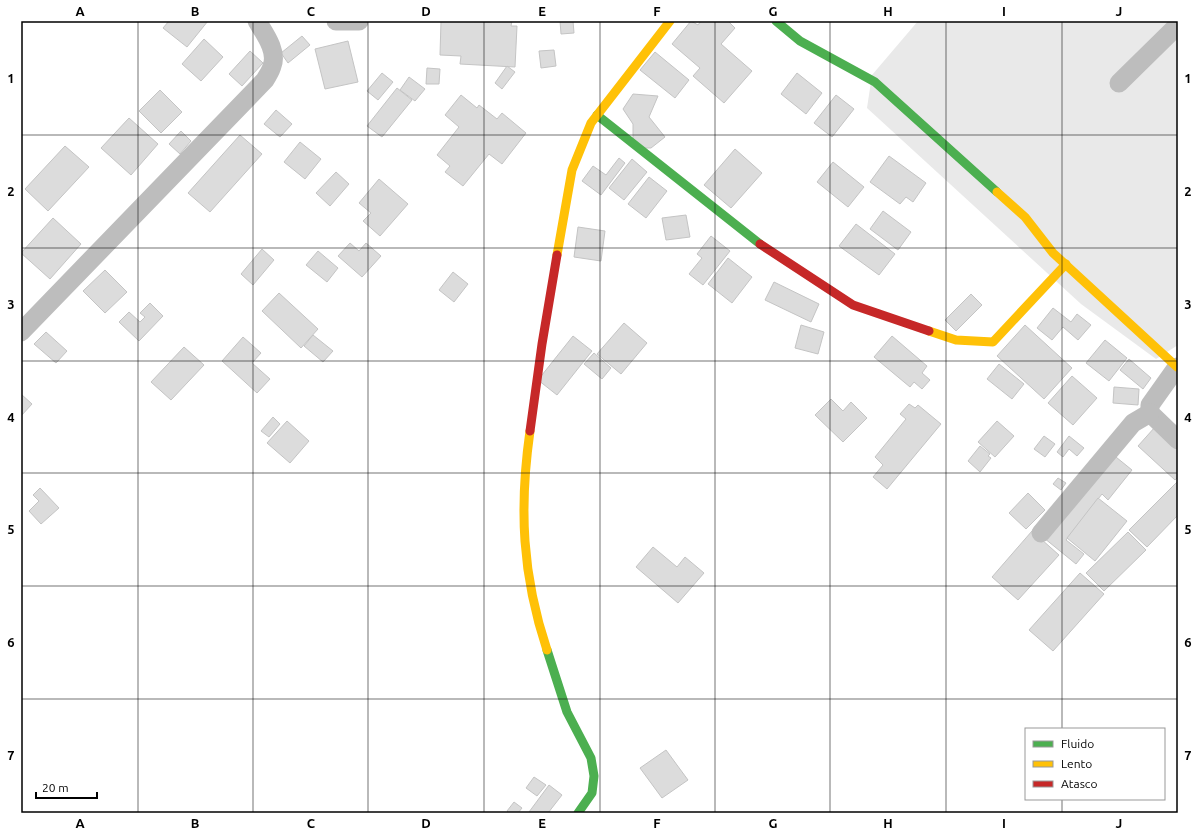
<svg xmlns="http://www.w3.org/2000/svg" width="1199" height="834" viewBox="0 0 1199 834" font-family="Ubuntu,sans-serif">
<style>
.green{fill:#e9e9e9}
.building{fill:#dcdcdc;stroke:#c4c4c4}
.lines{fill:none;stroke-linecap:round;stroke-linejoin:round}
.street{stroke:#bdbdbd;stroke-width:19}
.fast{stroke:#4caf50;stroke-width:9}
.slow{stroke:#ffc107;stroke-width:9}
.jam{stroke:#c62828;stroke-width:9}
.grid{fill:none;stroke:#000;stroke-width:1;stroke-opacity:0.55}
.neatline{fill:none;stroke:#000;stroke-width:1.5}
.grid-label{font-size:13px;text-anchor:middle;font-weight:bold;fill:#000}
</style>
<rect width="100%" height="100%" fill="#fff"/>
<!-- green -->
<path class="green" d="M918,21H1178V345L1156,359L1081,304L867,108L872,75Z"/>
<!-- building -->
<g class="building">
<path d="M169,21H208L187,47L163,28Z"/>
<path d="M441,21L491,22V21H512L511,26H517L515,67L460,64L461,56L440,55Z"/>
<path d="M560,21H573L574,33L561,34Z"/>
<path d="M691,21L698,25L701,21H728L735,28L721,44L752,71L724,103L693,76L700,68L672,44Z"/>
<path d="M302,36L310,45L288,63L281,53Z"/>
<path d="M204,39L223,57L201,81L182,64Z"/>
<path d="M348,41L358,82L325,89L315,49Z"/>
<path d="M554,50L556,66L541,68L539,51Z"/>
<path d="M250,51L263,63L242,86L229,74Z"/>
<path d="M655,52L689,80L675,98L640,70Z"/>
<path d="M507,66L515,72L502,89L495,83Z"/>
<path d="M427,68L440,69L439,84H426Z"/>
<path d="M382,73L393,82L378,100L367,91Z"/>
<path d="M797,73L822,93L806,114L781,94Z"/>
<path d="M409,77L425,89L415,101L400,90Z"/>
<path d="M397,88L412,100L382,137L367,126Z"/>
<path d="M160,90L182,112L161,133L139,111Z"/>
<path d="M633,94L658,96L649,117L665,137L651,148H633V124L623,109Z"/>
<path d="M461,95L477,108L479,105L497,119L502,113L526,133L502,164L489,154L463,186L445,172L450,166L437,155L459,127L445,115Z"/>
<path d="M836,95L854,109L832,137L814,123Z"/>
<path d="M276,110L292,124L280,137L264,124Z"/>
<path d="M129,118L158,144L131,175L101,148Z"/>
<path d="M181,131L191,141L180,154L169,144Z"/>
<path d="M240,135L262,154L210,212L188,193Z"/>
<path d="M300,142L321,159L305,179L284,162Z"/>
<path d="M65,146L89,167L48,211L25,189Z"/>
<path d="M735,149L762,173L731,208L704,185Z"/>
<path d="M889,156L926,183L913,202L906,197L900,204L870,182Z"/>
<path d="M619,158L625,163L601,195L582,181L593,166L606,175Z"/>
<path d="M632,159L647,172L624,200L609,188Z"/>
<path d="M833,162L864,187L848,207L817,182Z"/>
<path d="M336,172L349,184L330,206L316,193Z"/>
<path d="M649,177L667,191L646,218L628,204Z"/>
<path d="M379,179L408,204L380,236L363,221L371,213L359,203Z"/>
<path d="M883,211L911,232L898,250L870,229Z"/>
<path d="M686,215L690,237L666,240L662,218Z"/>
<path d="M53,218L81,244L50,279L21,253Z"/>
<path d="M856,224L895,254L879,275L839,246Z"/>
<path d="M578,227L605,231L601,261L574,257Z"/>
<path d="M711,236L730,251L703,285L689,274L702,258L697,254Z"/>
<path d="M350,243L359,251L366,243L381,256L362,277L338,256Z"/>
<path d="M262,249L274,260L253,285L241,274Z"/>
<path d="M318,251L338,268L327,282L306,265Z"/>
<path d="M728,258L752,277L732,303L708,284Z"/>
<path d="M105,270L127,292L105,313L83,291Z"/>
<path d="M453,272L468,284L454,302L439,290Z"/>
<path d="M774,282L819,304L811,322L765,300Z"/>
<path d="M279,293L318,329L301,348L262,311Z"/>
<path d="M971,294L982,305L956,331L945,320Z"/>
<path d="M150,303L163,316L139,341L119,322L129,312L140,322L145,317L140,313Z"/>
<path d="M1053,308L1071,322L1077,314L1091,325L1078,340L1063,327L1052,340L1037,328Z"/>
<path d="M624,323L647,343L621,374L597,354Z"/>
<path d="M801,325L824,332L818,354L795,348Z"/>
<path d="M1025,325L1072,368L1044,399L997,356Z"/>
<path d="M46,332L67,351L56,363L34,344Z"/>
<path d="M313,335L333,351L323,362L304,346Z"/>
<path d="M573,336L592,351L557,395L538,380Z"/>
<path d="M892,336L927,366L922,373L930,380L922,389L914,382L910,387L874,357Z"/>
<path d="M243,337L261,353L252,363L270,379L257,393L222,361Z"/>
<path d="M1105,340L1127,358L1109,381L1086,363Z"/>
<path d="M184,347L204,365L171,400L151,382Z"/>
<path d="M594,353L611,368L602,379L584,364Z"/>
<path d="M1129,359L1151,378L1143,389L1120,370Z"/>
<path d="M999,364L1024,384L1012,399L987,379Z"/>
<path d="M1072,376L1097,398L1073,425L1048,403Z"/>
<path d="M1114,387L1139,389L1138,405L1113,403Z"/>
<path d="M21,394L32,404L21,416Z"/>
<path d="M831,399L843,411L851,402L867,418L843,442L815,415Z"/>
<path d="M909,404L915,408L918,405L941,424L887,489L873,477L883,465L875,457L906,419L900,414Z"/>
<path d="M273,417L280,424L269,437L261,431Z"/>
<path d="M287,421L309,441L290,463L267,443Z"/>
<path d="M997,421L1014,436L995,457L978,442Z"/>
<path d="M1155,427L1178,448V477L1175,480L1138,446Z"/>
<path d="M1044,436L1055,444L1045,457L1034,449Z"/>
<path d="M1069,436L1084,448L1077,456L1069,449L1063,457L1057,452Z"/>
<path d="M980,446L990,454L988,456L991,458L980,472L968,461Z"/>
<path d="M1111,453L1132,470L1108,500L1102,494L1066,540L1084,554L1076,564L1044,538Z"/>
<path d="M1058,478L1066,483L1061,490L1053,484Z"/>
<path d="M1178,481V515L1147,547L1129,530Z"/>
<path d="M40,488L59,508L41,524L29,511L39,501L33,495Z"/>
<path d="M1028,493L1045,510L1026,529L1009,513Z"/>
<path d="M1098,498L1127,521L1095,561L1067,538Z"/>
<path d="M1032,531L1059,555L1018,600L992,577Z"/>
<path d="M1128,532L1146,550L1104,591L1086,573Z"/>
<path d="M653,547L677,567L685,557L704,573L678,603L636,567Z"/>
<path d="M1080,573L1104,594L1053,651L1029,630Z"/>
<path d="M666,750L688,780L662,798L640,768Z"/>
<path d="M534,777L546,785L537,796L526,788Z"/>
<path d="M549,785L562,795L548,813H530L529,812Z"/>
<path d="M514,802L522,808L518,813H509L507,811Z"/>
</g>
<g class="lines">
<!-- street -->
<g class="street">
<path d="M336,21H359"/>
<path d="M1119,83L1178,25"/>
<path d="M21,332L265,80C267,76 271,71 272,66C278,51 264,33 257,21"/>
<path d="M1177,367L1150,405V413L1178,440"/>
<path d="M1041,533L1133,423L1150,413"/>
</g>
<!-- fast -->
<g class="fast">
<path d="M776,21L800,41L875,82L997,192"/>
<path d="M597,115L760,244"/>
<path d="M547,650L567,712L591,758L594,776L592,793L578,813"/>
</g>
<!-- slow -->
<g class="slow">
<path d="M997,192L1025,217L1053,253L1177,367L1178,366"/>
<path d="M557,255L572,170L591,123L670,21"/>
<path d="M929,331L956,340L993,342L1066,264"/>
<path d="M530,431C519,508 522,575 547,650"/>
</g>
<!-- jam -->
<g class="jam">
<path d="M760,244L853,305L929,331"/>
<path d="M530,431L542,344L557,255"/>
</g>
</g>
<!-- grid -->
<path class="grid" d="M138,21V813M253,21V813M368,21V813M484,21V813M600,21V813M715,21V813M830,21V813M946,21V813M1062,21V729M21,135H1178M21,248H1178M21,361H1178M21,473H1178M21,586H1178M21,699H1178M1062,799V813"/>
<!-- border -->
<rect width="1199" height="834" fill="none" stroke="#ffffff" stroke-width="44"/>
<!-- legend -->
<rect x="1025" y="728" width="140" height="72" fill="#ffffff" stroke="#999999"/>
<rect x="1033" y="741" width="20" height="6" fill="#4caf50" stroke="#999999"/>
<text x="1061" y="748" font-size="12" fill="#000000">Fluido</text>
<rect x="1033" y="761" width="20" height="6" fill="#ffc107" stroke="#999999"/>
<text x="1061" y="768" font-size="12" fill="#000000">Lento</text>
<rect x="1033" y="781" width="20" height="6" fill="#c62828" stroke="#999999"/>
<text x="1061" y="788" font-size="12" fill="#000000">Atasco</text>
<!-- scale -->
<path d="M36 792v6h61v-6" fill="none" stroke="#000000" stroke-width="2"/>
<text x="42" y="792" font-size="12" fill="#000000" stroke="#ffffff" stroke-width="3" paint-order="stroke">20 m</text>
<rect x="22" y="22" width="1155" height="790" class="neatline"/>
<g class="grid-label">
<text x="80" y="16">A</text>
<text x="195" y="16">B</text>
<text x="311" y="16">C</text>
<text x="426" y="16">D</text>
<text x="542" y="16">E</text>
<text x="657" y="16">F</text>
<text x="773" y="16">G</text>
<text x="888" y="16">H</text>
<text x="1004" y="16">I</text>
<text x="1119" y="16">J</text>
<text x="11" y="83">1</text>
<text x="1188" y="83">1</text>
<text x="11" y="196">2</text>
<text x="1188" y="196">2</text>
<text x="11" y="309">3</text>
<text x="1188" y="309">3</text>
<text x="11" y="422">4</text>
<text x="1188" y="422">4</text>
<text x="11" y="534">5</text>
<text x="1188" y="534">5</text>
<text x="11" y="647">6</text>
<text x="1188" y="647">6</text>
<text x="11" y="760">7</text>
<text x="1188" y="760">7</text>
<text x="80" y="828">A</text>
<text x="195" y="828">B</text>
<text x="311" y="828">C</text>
<text x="426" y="828">D</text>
<text x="542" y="828">E</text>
<text x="657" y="828">F</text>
<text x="773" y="828">G</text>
<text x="888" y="828">H</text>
<text x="1004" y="828">I</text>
<text x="1119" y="828">J</text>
</g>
</svg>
